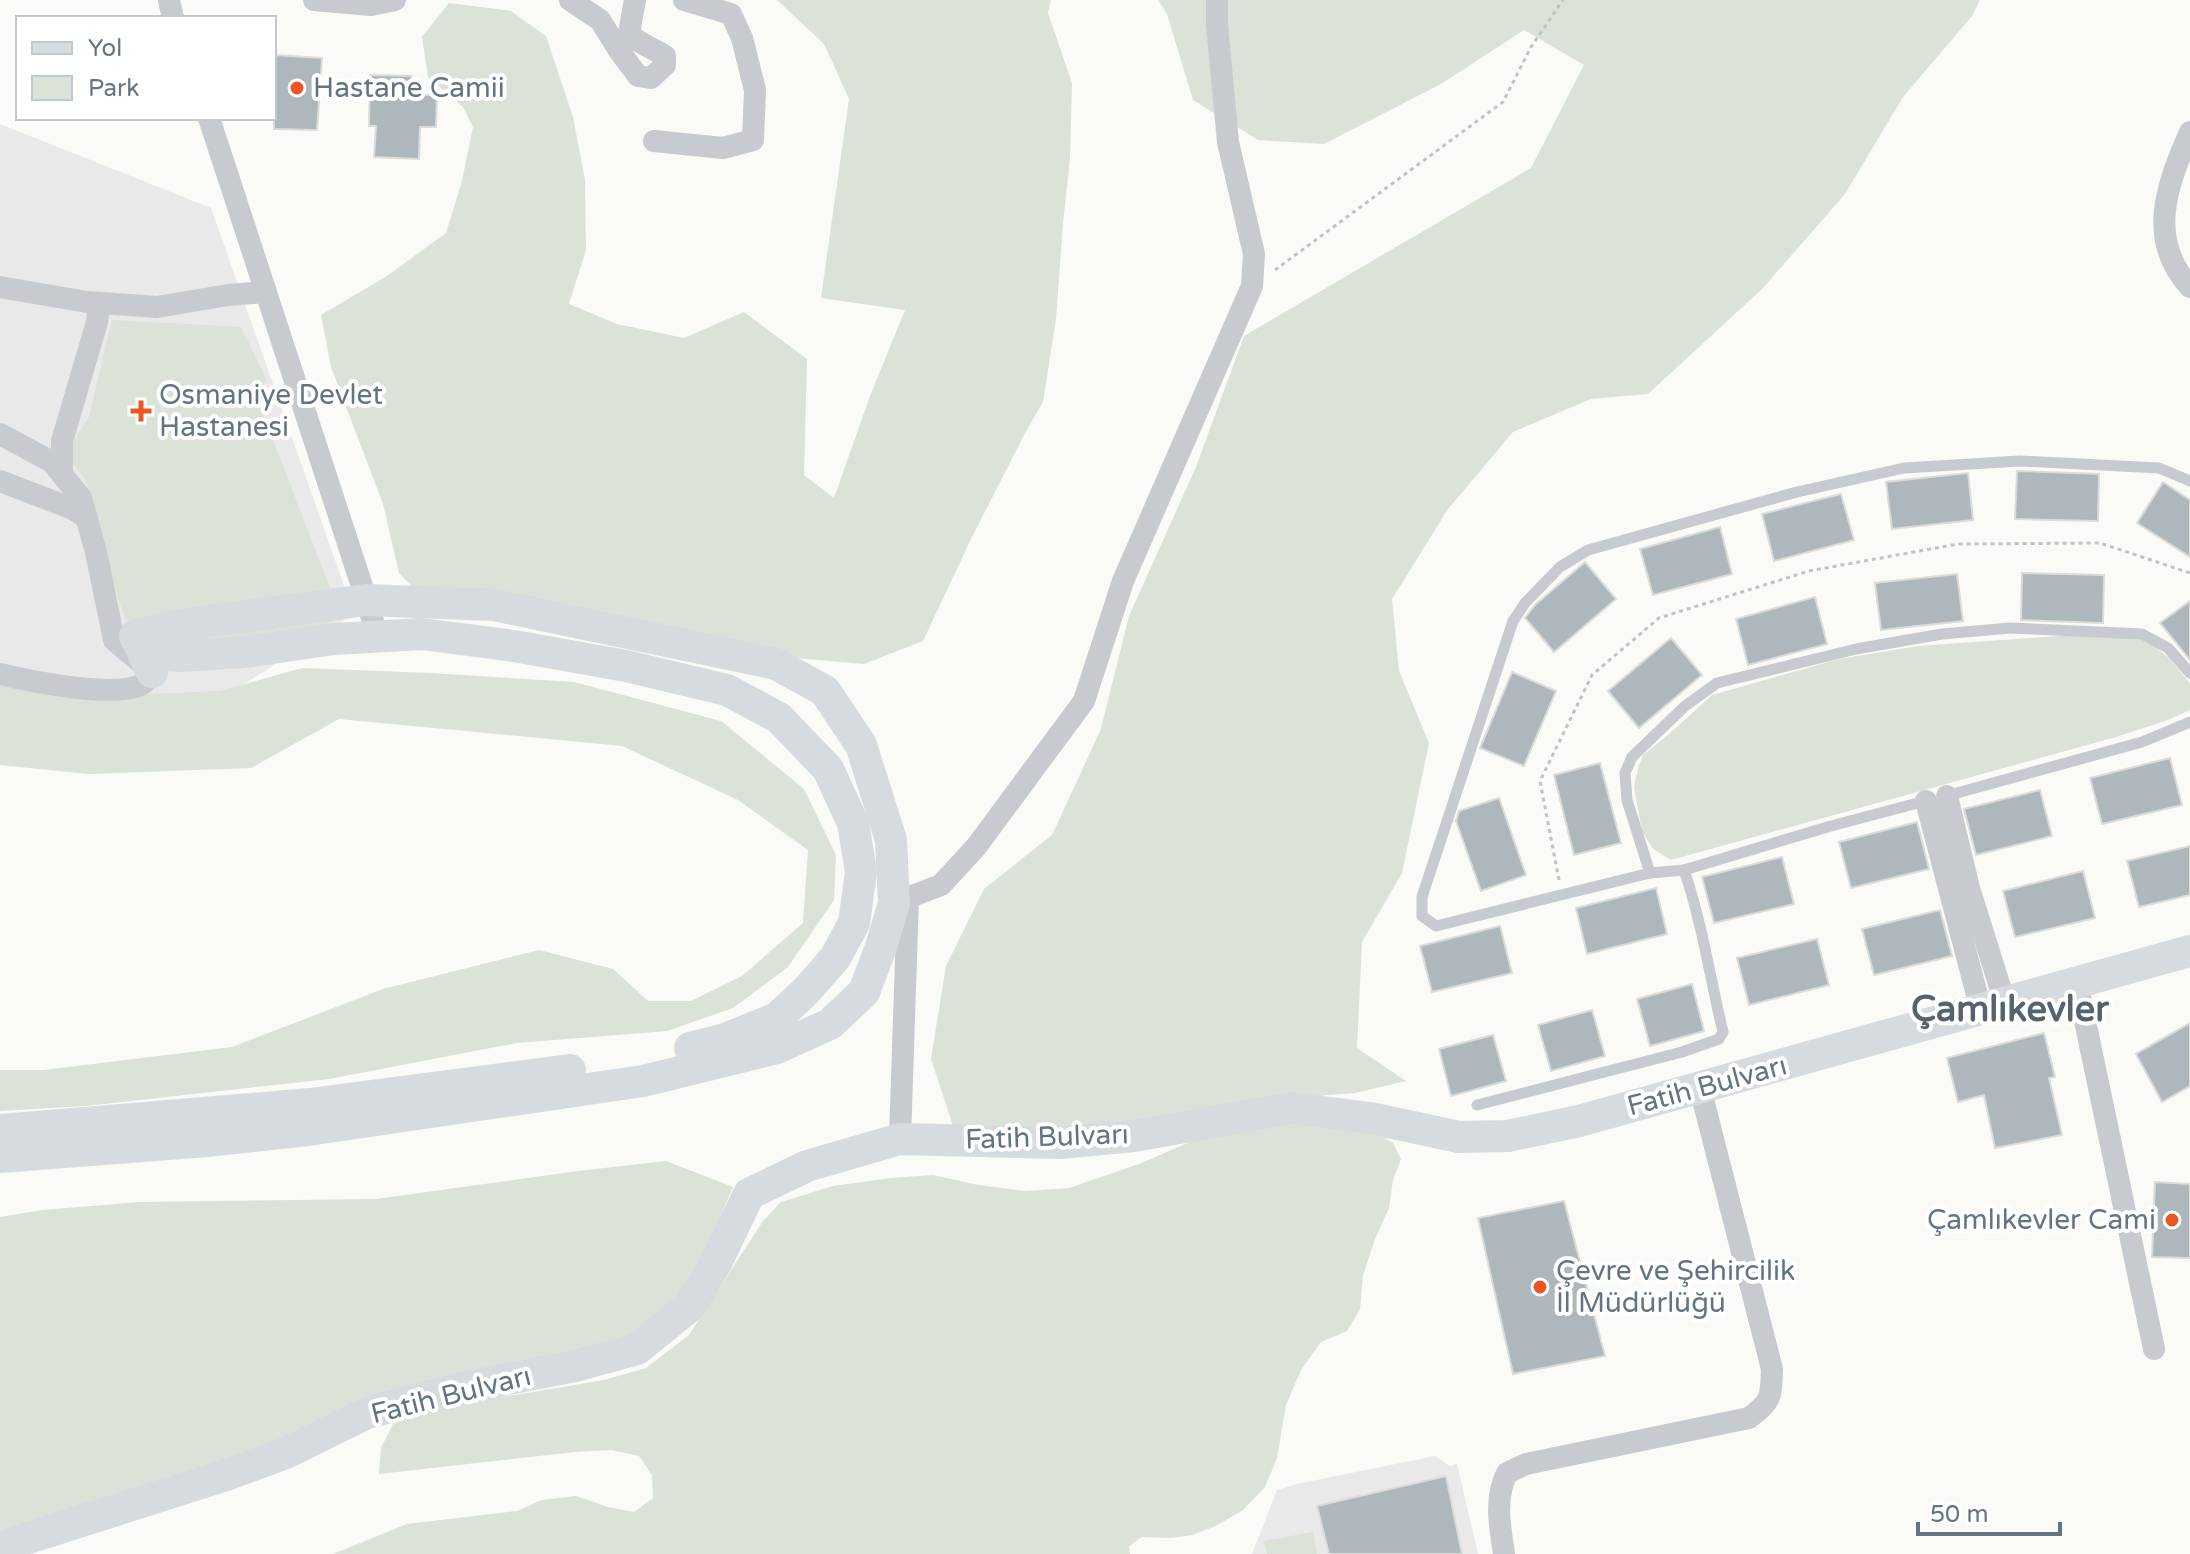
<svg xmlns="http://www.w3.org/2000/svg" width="2190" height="1554" viewBox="0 0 2190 1554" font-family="'Varela Round',sans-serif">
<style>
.built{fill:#e8e9e8}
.green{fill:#dbe2d8}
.building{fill:#aeb7bc;stroke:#dbdcd9;stroke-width:2}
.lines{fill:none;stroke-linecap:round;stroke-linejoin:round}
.path{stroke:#c0c3c5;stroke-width:3;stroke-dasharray:4 4;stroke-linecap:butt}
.lane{stroke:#c7cbcf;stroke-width:11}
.street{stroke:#c7cbcf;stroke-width:22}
.secondary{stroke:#d6dbdf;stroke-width:32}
.poi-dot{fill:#ed5624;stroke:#fff;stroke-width:3}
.labels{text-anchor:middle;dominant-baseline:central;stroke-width:8;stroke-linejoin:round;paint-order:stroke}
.poi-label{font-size:28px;fill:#637584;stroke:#fff;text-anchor:start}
.street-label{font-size:28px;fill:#637584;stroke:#fff}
.district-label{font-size:36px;font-weight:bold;fill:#55636e;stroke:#fff}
</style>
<rect width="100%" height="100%" fill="#fafaf7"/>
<!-- built -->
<g class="built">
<path d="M0,124L211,208L354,614L213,704L0,701Z"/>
<path d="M1435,1456L1450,1466L1457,1464L1478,1554H1252L1277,1490L1297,1484Z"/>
</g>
<!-- green -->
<g class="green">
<path d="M777,0H1051L1048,13L1072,83L1070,158L1063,223L1056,319L1043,402L1025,433L971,539L923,641L864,664L795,658L426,601L399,573L383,504L331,367L321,315L387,276L446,233L462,181L473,127L463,107L428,77L422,37L449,3L511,11L546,36L573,117L585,180L586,250L569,304L617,324L684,338L744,312L807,359L804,475L834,498L870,396L905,310L821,298L849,99L824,44Z"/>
<path d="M1158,0H1980L1972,16L1903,97L1845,194L1762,289L1648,394L1591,399L1513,432L1448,509L1392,599L1399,671L1429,743L1402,873L1362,942L1357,1048L1406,1081L1355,1093L1277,1099L1150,1123L958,1141L931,1059L946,966L984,889L1052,835L1101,729L1129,616L1196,467L1244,336L1531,168L1584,65L1524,30L1441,84L1324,144L1258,140L1193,100L1167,14Z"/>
<path d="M112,320L241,327L266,378L257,399L341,616L323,626L197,641L135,643L119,602L86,480L72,463V443L89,417Z"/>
<path d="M2073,635L2138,638L2154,646L2169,658L2190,683V710L2165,721L2116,737L1671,860L1653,849L1642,831L1634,787L1638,768L1643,755L1668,735L1712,695L1839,659L1918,646Z"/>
<path d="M302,668L430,673L574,682L721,721L804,789L836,855L834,900L788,967L733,1008L667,1031L517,1043L329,1079L86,1106L0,1111V1070H44L232,1047L383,989L539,950L613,969L648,1001H691L742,976L803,923L808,850L738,800L622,746L339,719L251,768L89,774L0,765V681L123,695L220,691Z"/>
<path d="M1307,1123L1374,1132L1393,1143L1401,1159L1393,1180L1389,1208L1375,1239L1363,1275L1360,1309L1347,1331L1321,1342L1301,1370L1286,1405L1277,1458L1265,1487L1243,1510L1216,1526L1192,1535L1171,1538L1142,1537L1129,1546L1130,1554H333L407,1524L517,1511L542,1500L576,1496L608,1507L634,1512L653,1498L652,1475L639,1456L612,1450L575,1452L379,1474L381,1448L394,1422L440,1405L515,1395L604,1380L646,1368L689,1335L763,1221L781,1202L833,1186L891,1178L933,1175L978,1185L1026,1191L1069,1188L1139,1164L1204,1136L1253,1125Z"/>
<path d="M666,1161L733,1187L696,1274L654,1335L192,1480L0,1533V1217L42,1210L140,1202L376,1199L578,1171Z"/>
<path d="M1313,1532L1317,1554H1267L1264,1541Z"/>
</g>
<!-- building -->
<g class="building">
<path d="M274,55L322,58L317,130L274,129Z"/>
<path d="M370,75L411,76V95H437L436,127H420L419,159L374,157L376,126H369Z"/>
<path d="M2017,471L2099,474L2098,521L2015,519Z"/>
<path d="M1968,473L1973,520L1892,529L1886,482Z"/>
<path d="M2163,482L2190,500V557L2137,523Z"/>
<path d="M1841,494L1854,540L1774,561L1762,514Z"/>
<path d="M1720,527L1732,574L1653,595L1640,549Z"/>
<path d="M1585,562L1616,599L1554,652L1525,618L1535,605Z"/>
<path d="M2022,573L2104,575L2103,623L2021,620Z"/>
<path d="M1957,574L1963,621L1881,630L1875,583Z"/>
<path d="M1815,597L1827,644L1748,665L1736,619Z"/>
<path d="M2190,601V660L2160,623Z"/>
<path d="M1671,638L1702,675L1639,728L1608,691Z"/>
<path d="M1512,672L1556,691L1524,766L1480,748Z"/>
<path d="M2170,758L2182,805L2102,824L2090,778Z"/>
<path d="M1600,763L1621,843L1574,855L1554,775Z"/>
<path d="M2040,790L2052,836L1976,855L1964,809Z"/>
<path d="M1499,798L1526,875L1481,891L1456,821L1459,811Z"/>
<path d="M1917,822L1929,869L1851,888L1839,842Z"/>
<path d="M2190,846V895L2139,907L2127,861Z"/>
<path d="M1782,857L1794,904L1714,923L1702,877Z"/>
<path d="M2083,871L2095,918L2015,937L2003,891Z"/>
<path d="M1656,888L1667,934L1587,954L1576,908Z"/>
<path d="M1940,910L1952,956L1874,975L1862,929Z"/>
<path d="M1500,926L1512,973L1432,992L1420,946Z"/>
<path d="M1817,939L1829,985L1749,1005L1737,958Z"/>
<path d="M1692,984L1704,1031L1650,1046L1637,999Z"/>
<path d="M1592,1010L1605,1056L1551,1071L1538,1025Z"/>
<path d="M2190,1023V1086L2162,1102L2136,1054Z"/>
<path d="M2044,1033L2055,1077L2049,1078L2062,1135L1995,1148L1984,1095L1958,1102L1947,1058Z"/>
<path d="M1493,1035L1506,1081L1451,1096L1439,1049Z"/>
<path d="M2155,1182L2190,1184V1258L2152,1257Z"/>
<path d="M1564,1201L1605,1356L1513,1374L1478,1218Z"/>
<path d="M1446,1476L1462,1554H1329L1317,1506Z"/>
</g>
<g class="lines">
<!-- path -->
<g class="path">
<path d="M1275,270L1503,102L1531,47L1563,0"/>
<path d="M1559,880L1540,781L1592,675L1659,618L1809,571L1958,544L2100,543L2190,573"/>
</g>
<!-- lane -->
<g class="lane">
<path d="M1946,796L2142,742L2190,722"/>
<path d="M1929,800L1831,826L1684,870L1650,873L1436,926L1422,916V897L1513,621L1525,603L1560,567L1588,550L1797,492L1904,468L2020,461L2159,468L2190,481"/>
<path d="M1650,873L1627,800L1625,773L1632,757L1685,706L1717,683L1856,649L1942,634L2010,628L2142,634L2168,648L2190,673"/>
<path d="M1477,1105L1682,1052L1719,1039L1723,1032C1710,978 1702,922 1684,870"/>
</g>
<!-- street -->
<g class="street">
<path d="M169,0L173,18"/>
<path d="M314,0L371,5L395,0"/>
<path d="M570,0L600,20L620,52L638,76L651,78L665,65V56C654,49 635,41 629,33L635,0"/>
<path d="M209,118L360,580L377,634L371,637"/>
<path d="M2190,132C2167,185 2146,239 2190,287"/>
<path d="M654,141L723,148L753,140L755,90L742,38L731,14L684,0"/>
<path d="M0,287L87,302L157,307L228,295L265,292"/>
<path d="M0,434L52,462L81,498L96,552L114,640L152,672C149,676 148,680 144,683C120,700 29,681 0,674"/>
<path d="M62,474V441L97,322L99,303"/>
<path d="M0,481L73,509L87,518"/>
<path d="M1947,796L1969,888L2005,1003"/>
<path d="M1926,801L1981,1010"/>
<path d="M894,903L941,885L976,847L1084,701L1123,581L1252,286L1254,254L1228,142L1217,25V0"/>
<path d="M2077,983L2154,1349"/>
<path d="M900,1139L908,898"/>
<path d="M1504,1554C1500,1526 1494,1499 1507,1473L1526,1464L1749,1418C1772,1401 1771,1397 1772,1369L1700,1088"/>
</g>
<!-- secondary -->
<g class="secondary">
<path d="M150,669L144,653L180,656L244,652L334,639L422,634L514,646L626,666L727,690L779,718L828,769L853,823L861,872L854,923L835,958L806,991L777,1018L725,1039L690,1048"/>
<path d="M0,1130L310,1104L570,1070"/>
<path d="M0,1157L207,1141L308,1130L643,1081L777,1048L830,1024L864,992L881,947L894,903L891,840L861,745L825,691L776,664L494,605L366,600L172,626L135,636L152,672"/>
<path d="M0,1547L226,1475L286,1453L367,1413L457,1389L575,1366L637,1349L690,1306L716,1263L749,1194L807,1166L900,1139L1060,1143L1134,1136L1292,1108L1370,1118L1459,1137L1508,1136L1579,1121L2190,951"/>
</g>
</g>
<!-- markers -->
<g class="poi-dot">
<circle cx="297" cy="88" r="8"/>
<path d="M137 399h8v8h8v8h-8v8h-8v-8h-8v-8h8z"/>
<circle cx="2172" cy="1220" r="8"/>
<circle cx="1540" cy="1287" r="8"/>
</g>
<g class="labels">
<!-- poi labels -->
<g class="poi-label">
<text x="313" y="88">Hastane Camii</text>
<text x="159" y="395">Osmaniye Devlet<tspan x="159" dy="32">Hastanesi</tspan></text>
<text x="2156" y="1220" text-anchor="end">Çamlıkevler Cami</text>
<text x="1556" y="1271">Çevre ve Şehircilik<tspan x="1556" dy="32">İl Müdürlüğü</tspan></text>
</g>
<!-- street labels -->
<g class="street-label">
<text transform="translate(1707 1086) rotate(-15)">Fatih Bulvarı</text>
<text transform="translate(1047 1137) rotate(-2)">Fatih Bulvarı</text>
<text transform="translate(451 1395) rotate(-14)">Fatih Bulvarı</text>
</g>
<!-- district labels -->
<g class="district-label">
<text x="2010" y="1009">Çamlıkevler</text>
</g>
</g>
<!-- legend -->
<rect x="16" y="16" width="260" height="104" fill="#ffffff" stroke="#c1c8ce" stroke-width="2"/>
<rect x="32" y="42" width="40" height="12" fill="#d6dbdf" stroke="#c1c8ce" stroke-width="2"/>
<text x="88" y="56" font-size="24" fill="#637584">Yol</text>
<rect x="32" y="76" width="40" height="24" fill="#dbe2d8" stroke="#c1c8ce" stroke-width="2"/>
<text x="88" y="96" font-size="24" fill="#637584">Park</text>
<!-- scale -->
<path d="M1918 1522v12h142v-12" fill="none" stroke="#637584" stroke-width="4"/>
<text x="1930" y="1522" font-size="24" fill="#637584" stroke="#ffffff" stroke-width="6" paint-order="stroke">50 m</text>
</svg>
